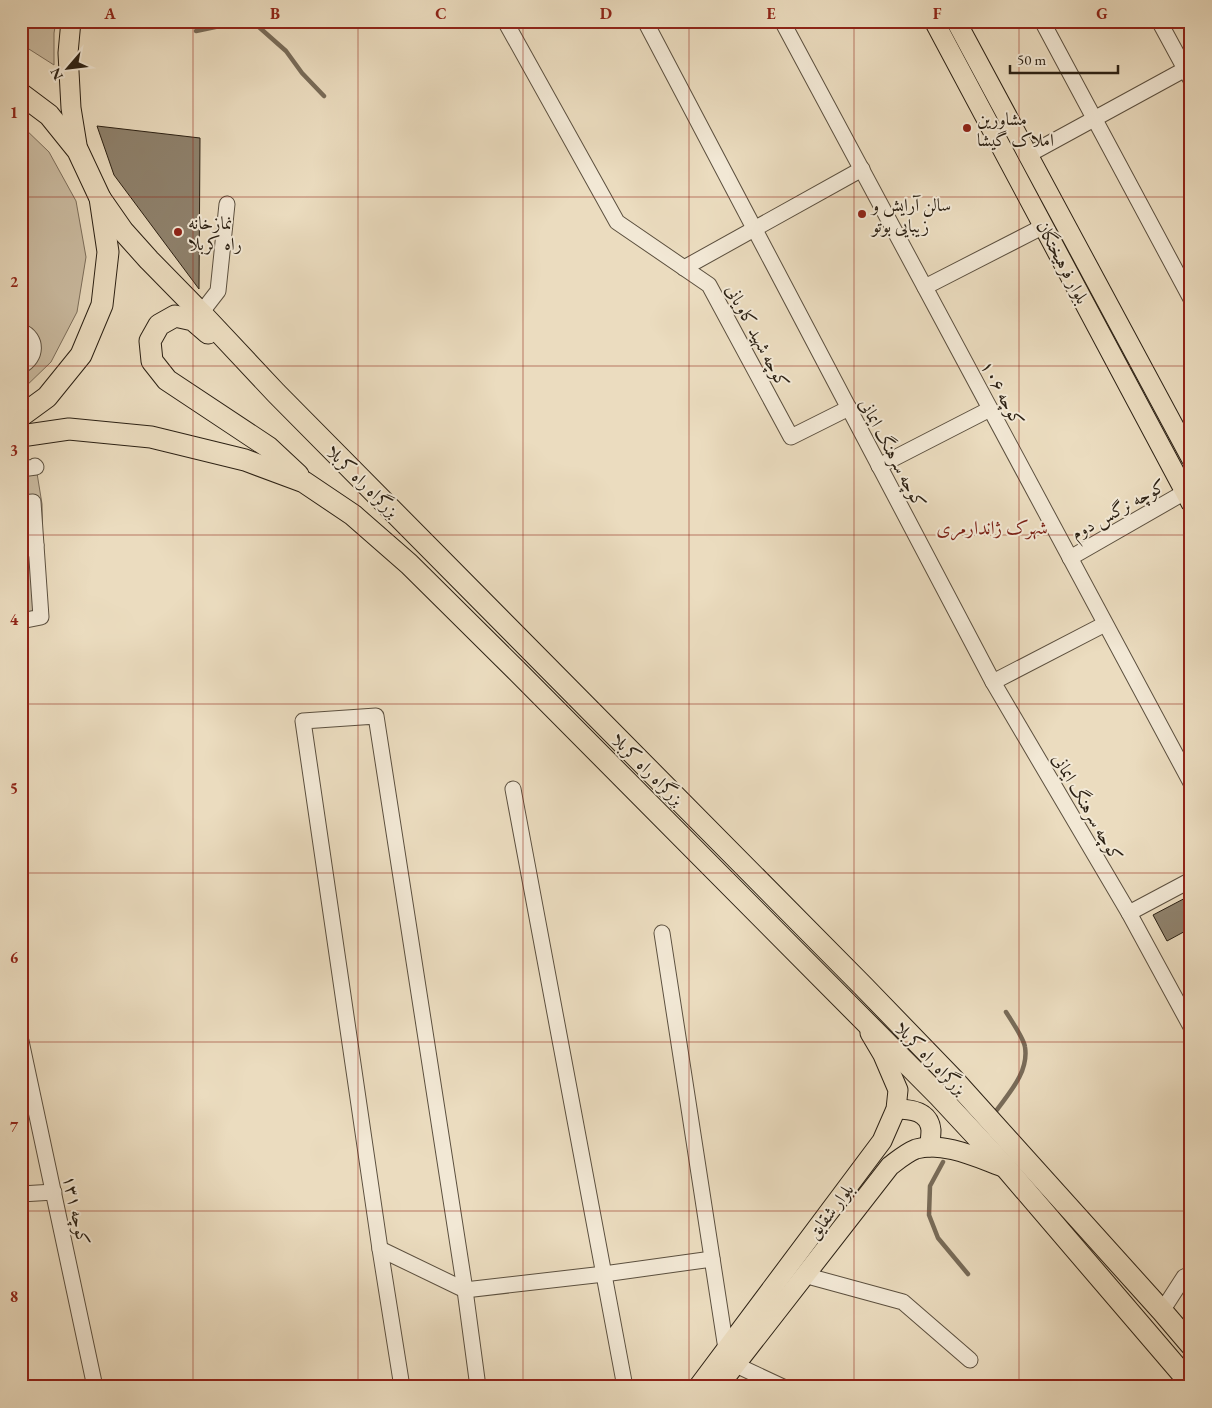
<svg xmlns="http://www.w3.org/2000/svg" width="1212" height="1408" viewBox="0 0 1212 1408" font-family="'EB Garamond',Amiri,serif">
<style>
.green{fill:#cbbca2;stroke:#7c6e5b}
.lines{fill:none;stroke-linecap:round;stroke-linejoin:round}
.stream{stroke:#786b58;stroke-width:4.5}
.building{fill:#8f826d;stroke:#2c2114}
.minor-casing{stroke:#5c503f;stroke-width:17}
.major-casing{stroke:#2c2114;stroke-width:21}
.highway-casing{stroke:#2c2114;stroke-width:23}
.minor{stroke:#f2e8d5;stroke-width:15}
.major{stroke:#ebdcbf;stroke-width:19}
.highway{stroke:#ebdcbf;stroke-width:21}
.grid{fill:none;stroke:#8f2418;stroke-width:1;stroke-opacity:0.55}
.poi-dot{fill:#8f2418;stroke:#f2e8d5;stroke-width:2}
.labels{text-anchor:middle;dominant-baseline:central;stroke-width:4;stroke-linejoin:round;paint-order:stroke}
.poi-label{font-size:18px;fill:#2c2114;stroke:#f2e8d5;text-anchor:start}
.street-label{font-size:18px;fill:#2c2114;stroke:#f2e8d5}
.neighbourhood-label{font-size:19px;fill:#7a1f14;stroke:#f2e8d5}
.neatline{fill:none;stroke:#8f2418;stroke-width:2}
.grid-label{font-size:16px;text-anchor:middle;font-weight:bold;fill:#8f2418}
</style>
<rect width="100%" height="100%" fill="#ebdcbf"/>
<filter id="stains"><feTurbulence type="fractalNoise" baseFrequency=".004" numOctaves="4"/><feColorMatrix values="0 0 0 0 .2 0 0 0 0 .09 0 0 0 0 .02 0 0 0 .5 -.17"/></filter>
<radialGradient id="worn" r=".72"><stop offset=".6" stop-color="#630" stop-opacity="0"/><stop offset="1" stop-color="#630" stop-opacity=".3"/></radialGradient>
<!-- green -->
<g class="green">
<path d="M21,21H56L54,33V65L21,44Z"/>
<path d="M21,125L49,152L76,201L86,257L77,312L51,362L21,391Z"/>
<path d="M36,467L42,504L44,618L21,628V470Z"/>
</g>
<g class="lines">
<!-- stream -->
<g class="stream">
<path d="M252,21L286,51L302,73L324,96"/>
<path d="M196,31L244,21"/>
<path d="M996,1111C1009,1093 1029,1072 1025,1047C1024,1039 1011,1020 1006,1012"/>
<path d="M943,1162L930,1186L929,1215L938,1238L968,1274"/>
</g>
</g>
<!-- building -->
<g class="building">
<path d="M97,126L200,138L199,289L114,175Z"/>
<path d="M1191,895V928L1167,941L1153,915Z"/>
</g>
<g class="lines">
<!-- minor casing -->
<g class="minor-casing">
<g id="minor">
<path d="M505,21L617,222L709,285L791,437L849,408"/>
<path d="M645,21L993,682L1129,913L1191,1027"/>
<path d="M782,21L1191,783"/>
<path d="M1042,21L1191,299"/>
<path d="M1159,21L1191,80"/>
<path d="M1028,155L1191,66"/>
<path d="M684,268L862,169"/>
<path d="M925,287L1044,226"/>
<path d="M201,313L218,291L227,204"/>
<path d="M21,331C38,338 37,358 21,366"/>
<path d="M879,466L990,409"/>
<path d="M21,469L36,467L35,466"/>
<path d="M21,503L33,502L41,617L21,621"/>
<path d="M21,552L36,545"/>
<path d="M1070,558L1185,492"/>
<path d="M993,682L1105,624"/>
<path d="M513,789L625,1387"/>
<path d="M1129,913L1191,880"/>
<path d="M662,933L726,1349"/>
<path d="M21,1041L95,1387"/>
<path d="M21,1194L54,1192"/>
<path d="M380,1249L465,1290L604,1274L712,1259"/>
<path d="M804,1275L903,1302L970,1360"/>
<path d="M1162,1311L1184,1277L1191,1274"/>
<path d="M736,1365L783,1387"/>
<path d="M402,1387L380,1249L303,721L376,716L465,1290L478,1387"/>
</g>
</g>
<!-- major casing -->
<g class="major-casing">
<g id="major">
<path d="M71,21L68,53L71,108L78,151"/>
<path d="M934,21L1191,503"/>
<path d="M956,21L1191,458"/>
<path d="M896,1109C911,1109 929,1111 931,1130C931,1135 930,1141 930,1147"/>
<path d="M698,1387L882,1141L896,1109L898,1090L883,1055L870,1033"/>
<path d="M718,1387L890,1166C898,1160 906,1153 916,1149C944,1141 980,1159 1006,1168"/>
</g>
</g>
<!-- highway casing -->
<g class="highway-casing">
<g id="highway">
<path d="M21,94L49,115L78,151L100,198L108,252L102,305L81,355L47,397L21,416"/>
<path d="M100,198L123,231L149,260L201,313L276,393L864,987L953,1079L1162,1311L1191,1345"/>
<path d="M208,333L193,320L175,316L159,325L150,341L152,361L167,380L268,447L298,475"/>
<path d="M21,436L69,429L151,437L245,460L304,482L353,515L409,564L516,670L939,1096L1006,1168L1191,1384"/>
</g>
</g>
<!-- minor -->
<use href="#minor" class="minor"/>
<!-- major -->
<use href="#major" class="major"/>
<!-- highway -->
<use href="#highway" class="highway"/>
</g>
<!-- grid -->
<path class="grid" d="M193,21V1387M358,21V1387M523,21V1387M689,21V1387M854,21V1387M1019,21V1387M21,197H1191M21,366H1191M21,535H1191M21,704H1191M21,873H1191M21,1042H1191M21,1211H1191"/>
<!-- markers -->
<g class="poi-dot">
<circle cx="967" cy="128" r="5"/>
<circle cx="862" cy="214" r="5"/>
<circle cx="178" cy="232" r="5"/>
</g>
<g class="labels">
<!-- poi labels -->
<g class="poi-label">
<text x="977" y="118">مشاورین<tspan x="977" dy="21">املاک گیشا</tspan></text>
<text x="872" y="204">سالن آرایش و<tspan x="872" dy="21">زیبایی بوتو</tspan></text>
<text x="188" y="222">نمازخانه<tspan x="188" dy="21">راه کربلا</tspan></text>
</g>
<!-- street labels -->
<g class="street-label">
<text transform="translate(1063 262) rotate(62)">بلوار فرهیختگان</text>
<text transform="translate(758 336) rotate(62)">کوچه شهید کاویانی</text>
<text transform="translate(1003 393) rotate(62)">کوچه ۱۰۶</text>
<text transform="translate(893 453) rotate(62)">کوچه سرهنگ ایمانی</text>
<text transform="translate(363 481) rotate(45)">بزرگراه راه کربلا</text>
<text transform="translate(1118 509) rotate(-29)">کوچه نرگس دوم</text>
<text transform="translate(648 769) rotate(45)">بزرگراه راه کربلا</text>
<text transform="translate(1088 807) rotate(60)">کوچه سرهنگ ایمانی</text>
<text transform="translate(931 1058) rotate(46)">بزرگراه راه کربلا</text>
<text transform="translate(77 1210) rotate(78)">کوچه ۱۳۱</text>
<text transform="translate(830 1211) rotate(-53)">بلوار شقایق</text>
</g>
<!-- neighbourhood labels -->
<g class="neighbourhood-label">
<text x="992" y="527">شهرک ژاندارمری</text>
</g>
</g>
<!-- margin -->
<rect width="1212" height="1408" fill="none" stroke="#ebdcbf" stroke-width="55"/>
<!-- north arrow -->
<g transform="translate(68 68) rotate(242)" stroke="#f2e8d5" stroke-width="4" paint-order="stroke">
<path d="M0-4L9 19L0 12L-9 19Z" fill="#2c2114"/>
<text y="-8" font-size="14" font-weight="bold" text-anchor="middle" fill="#2c2114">N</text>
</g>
<!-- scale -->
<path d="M1010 65v8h108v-8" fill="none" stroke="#2c2114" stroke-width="2.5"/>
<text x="1017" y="65" font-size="15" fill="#2c2114" stroke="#f2e8d5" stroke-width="4" paint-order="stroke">50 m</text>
<rect x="28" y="28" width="1156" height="1352" class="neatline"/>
<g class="grid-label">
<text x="110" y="19">A</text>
<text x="275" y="19">B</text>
<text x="441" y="19">C</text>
<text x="606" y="19">D</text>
<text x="771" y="19">E</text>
<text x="937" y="19">F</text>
<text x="1102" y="19">G</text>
<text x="14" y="118">1</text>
<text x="14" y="287">2</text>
<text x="14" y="456">3</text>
<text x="14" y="625">4</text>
<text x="14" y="794">5</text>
<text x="14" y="963">6</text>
<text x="14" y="1132">7</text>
<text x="14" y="1302">8</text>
</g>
<rect width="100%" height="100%" filter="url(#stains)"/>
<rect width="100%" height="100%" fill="url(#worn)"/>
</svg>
